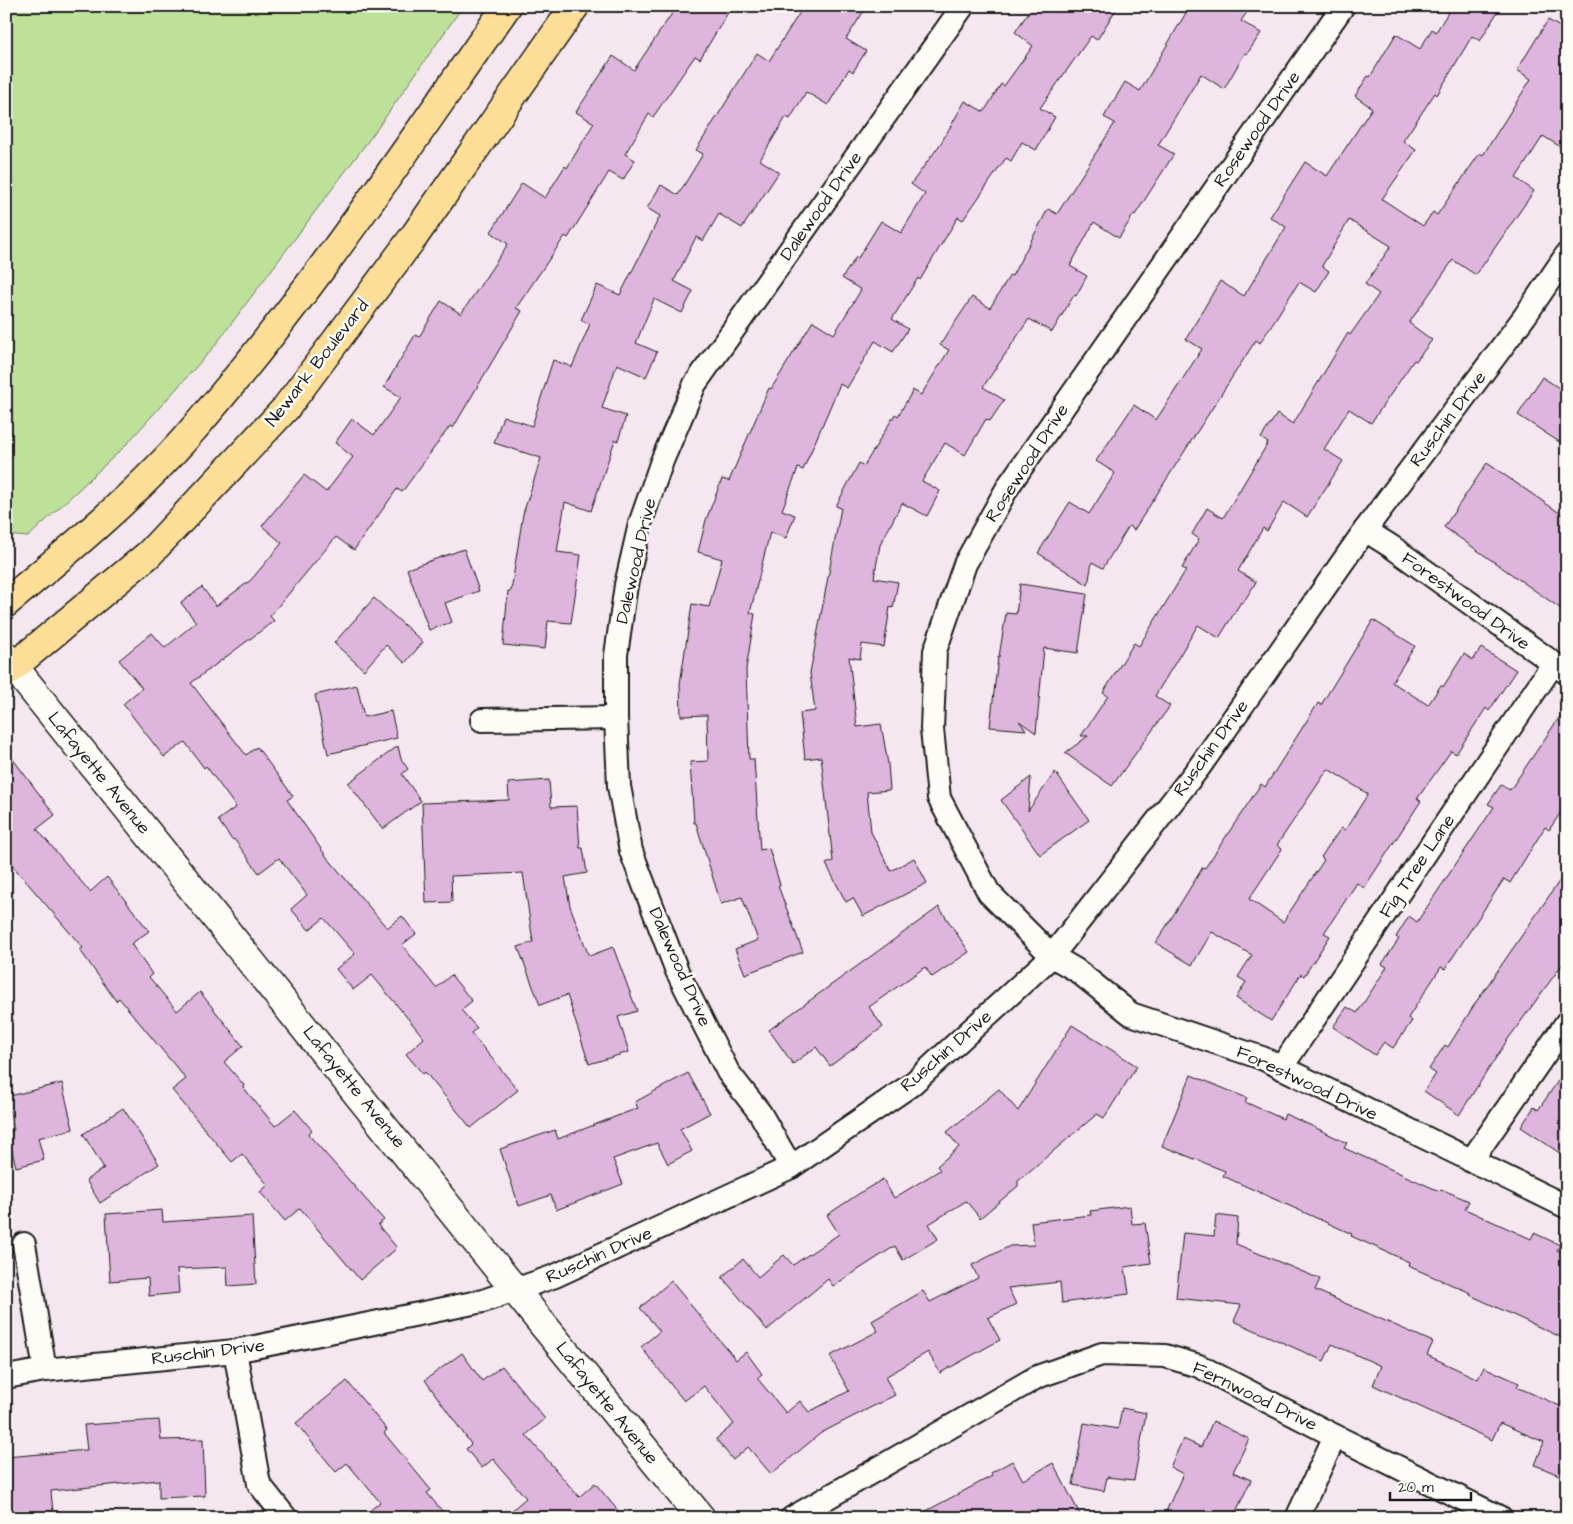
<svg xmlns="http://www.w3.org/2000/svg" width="1573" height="1524" viewBox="0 0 1573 1524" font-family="'Architects Daughter',sans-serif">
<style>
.green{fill:#bee19a;stroke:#6d7e5b}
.building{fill:#deb5dd;stroke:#1c1c1c;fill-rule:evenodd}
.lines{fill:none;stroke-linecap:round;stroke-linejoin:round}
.minor-casing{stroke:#1c1c1c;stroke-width:26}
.tertiary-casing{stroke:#1c1c1c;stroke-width:31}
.primary-casing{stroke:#1c1c1c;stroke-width:31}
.minor{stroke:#fdfcf7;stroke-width:22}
.tertiary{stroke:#fdfcf7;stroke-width:28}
.primary{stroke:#fcde96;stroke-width:28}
.labels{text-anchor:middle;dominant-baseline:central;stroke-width:5;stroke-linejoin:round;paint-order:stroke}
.street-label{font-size:18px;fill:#1c1c1c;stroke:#fdfcf7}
</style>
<rect width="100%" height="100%" fill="#f4e7ef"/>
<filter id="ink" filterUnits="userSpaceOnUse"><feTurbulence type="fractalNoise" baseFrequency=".02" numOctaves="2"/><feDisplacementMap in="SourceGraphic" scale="10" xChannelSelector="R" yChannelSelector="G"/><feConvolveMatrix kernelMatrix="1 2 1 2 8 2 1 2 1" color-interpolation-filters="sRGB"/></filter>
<g filter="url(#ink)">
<!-- green -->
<path class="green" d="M6,6H463L377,129L213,348L124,447L28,537L6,535Z"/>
<!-- building -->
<g class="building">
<path d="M677,6H732L700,59L695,56L653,117L649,114L625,154L635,160L623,180L609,172L568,238L565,236L516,308L522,311L453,428L450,426L402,492L397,489L354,550L336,537L270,616L274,621L191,683L246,755L257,747L293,796L287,800L326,856L387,928L402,916L416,934L402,945L436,988L451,975L472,1001L461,1010L477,1028L471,1033L518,1090L471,1128L425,1072L423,1074L406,1054L424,1038L372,975L353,990L336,969L355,954L324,918L309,930L291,909L307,895L279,858L259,873L234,839L232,840L218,820L236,807L206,766L204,768L185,742L164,757L123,704L142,688L119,660L152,633L165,648L196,622L181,603L202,587L216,606L251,580L282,543L262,526L304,475L326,492L353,457L335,443L352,419L374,435L401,397L384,387L415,335L419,337L441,301L461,314L508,244L491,232L522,183L545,198L565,166L567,168L594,123L576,112L613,56L634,70Z"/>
<path d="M804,6H867L846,39L866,51L853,72L849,69L828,105L806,92L790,119L786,117L760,160L779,172L742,228L719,214L703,241L696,237L674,281L693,291L682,313L654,299L636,343L657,352L646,377L617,364L602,408L626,416L618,441L615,440L591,511L565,502L557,552L581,555L571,623L548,621L545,649L503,645L508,591H511L523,514L541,458L494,443L503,416L532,426L553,360L572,367L590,324L581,320L597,285L620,295L660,216L647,208L661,185L678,195L703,154L696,150L757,53L769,61Z"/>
<path d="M1033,6H1118L1097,40L1091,36L1040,108L1055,117L1036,150L1022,142L1011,161L1006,158L963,220L958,217L920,280L918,278L892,319L908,329L893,352L875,341L847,388L840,384L803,470L798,468L782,510L795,515L786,538L770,532L750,613L755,614L746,669L749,759H754L760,850L769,848L780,885L778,886L803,952L745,974L735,949L758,940L742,897L721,904L696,823H694L690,762L708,761L707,715L681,716L680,684L692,604L709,607L722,559L698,552L706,520L722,479L729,481L769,388L771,389L813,321L834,334L861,290L842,278L856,257L858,258L881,221L901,233L925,194L911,184L941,143L965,101L984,112L1001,84L1004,86L1033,46L1015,32Z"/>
<path d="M1190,6H1251L1241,21L1261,33L1247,54L1245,53L1224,89L1201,74L1158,145L1174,154L1135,215L1134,214L1119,238L1094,222L1070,266L1087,276L1076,296L1074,295L1052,332L1029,319L983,387L1004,400L990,421L986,419L965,455L945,443L922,481L940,491L927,516L902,503L880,545L874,578L898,582L893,608L890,607L884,647L862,644L860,659L849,657L857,727L881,724L888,764L890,790L867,792L871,832L891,871L914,858L927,883L863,916L853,898L846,902L826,864L833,861L821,757L805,759L800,713L815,711L810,673L841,508L836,506L859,463L864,466L895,414L898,416L913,390L921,395L949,350L940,345L972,297L990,308L1010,275L1012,276L1048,209L1057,214L1115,123L1104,117L1125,82L1140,91Z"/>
<path d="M1452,6H1501L1480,41L1472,36L1437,95L1435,93L1403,141L1416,150L1382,199L1423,226L1433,212L1437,215L1480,153L1483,155L1531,79L1517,70L1548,20L1567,31V151L1543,136L1516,178L1534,191L1476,275L1453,260L1409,323L1432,340L1416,361L1414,360L1371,423L1349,409L1324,449L1343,461L1307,517L1284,502L1267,531L1263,528L1238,571L1256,582L1243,603L1241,602L1219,638L1198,625L1155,696L1170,706L1112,786L1065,753L1088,736H1081L1108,696L1103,693L1134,643L1139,646L1186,570L1182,568L1199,539L1192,534L1207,508L1223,518L1268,443L1261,438L1277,414L1293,424L1348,333L1350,335L1379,294L1365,284L1391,246L1349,220L1322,266L1329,271L1316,292L1299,282L1260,343L1256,340L1134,530L1129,526L1103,568L1092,562L1088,585L1038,553L1070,502L1089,514L1115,473L1096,461L1134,405L1156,420L1202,349L1186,339L1220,281L1244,296L1286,227L1270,217L1305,162L1327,176L1372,108L1355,96L1368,76L1370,77L1396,34L1420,49L1432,29L1436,32Z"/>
<path d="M1542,377L1567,393V447L1518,415Z"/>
<path d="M1487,463L1567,518V613L1444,527Z"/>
<path d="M464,549L479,591L445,603L452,622L429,630L407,569Z"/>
<path d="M1020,584L1087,594L1078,653L1044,648L1036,733L1019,721L1026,730L990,727L998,657H999L1006,613L1016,614Z"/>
<path d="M374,598L423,642L405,663L386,645L364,670L334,643Z"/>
<path d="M1373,620L1415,646L1392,682L1428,705L1441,685L1443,687L1464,654L1473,660L1481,648L1516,670L1489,711L1486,708L1456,754L1451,751L1417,799L1421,801L1364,888L1357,883L1324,933L1330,936L1304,976L1301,974L1271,1021L1236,998L1246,982L1238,977L1252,955L1212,932L1192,965L1156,943L1203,867L1205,868L1261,784L1265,787L1318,703L1321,705ZM1328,769L1368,794L1345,830L1341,828L1321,857L1324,860L1283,922L1249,899L1282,849L1277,845Z"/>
<path d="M357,685L364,717L391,711L397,738L328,754L315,695Z"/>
<path d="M1567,706V803L1549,830L1545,827L1510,883L1504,879L1445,969L1441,967L1408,1018L1412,1021L1393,1048L1384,1042L1375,1055L1333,1027L1347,1007L1357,1013L1387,967L1382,964L1399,939L1396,937L1409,916L1417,922L1494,807L1488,804L1501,785L1510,790Z"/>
<path d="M398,746L401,759L408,769L402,774L421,801L383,829L348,783Z"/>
<path d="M6,750L55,815L37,829L90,892L107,877L149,931L131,944L152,974L149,977L177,1011L200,992L243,1046L224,1062L244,1085L243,1087L275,1126L295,1110L312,1130L308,1134L384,1220L378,1225L397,1248L360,1280L300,1208L285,1221L260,1192L268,1185L242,1154L232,1162L172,1090L186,1079L119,998L116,1001L80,950L83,948L6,858Z"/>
<path d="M1055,772L1089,820L1040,855L1001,800L1031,777L1028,811Z"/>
<path d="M549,780L551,807L577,806L580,848H583L587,873L565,877L570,906L589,956L613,947L637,1011L618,1017L629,1052L589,1064L567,995L540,1005L518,947L533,942L523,873L451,876L452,902L426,903L422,803L509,800L508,783Z"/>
<path d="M1567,870V958L1508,1039L1459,1115L1424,1091L1436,1074L1429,1069L1445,1045L1448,1047L1476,1002Z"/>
<path d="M939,907L969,952L932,977L925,967L869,1007L883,1027L830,1066L816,1047L793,1064L769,1030Z"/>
<path d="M1072,1025L1137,1066L1104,1118L1097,1114L1018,1181V1186L980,1218L966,1201L929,1224L938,1239L903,1260L895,1246L833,1286L828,1279L767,1330L722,1277L743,1259L758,1277L784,1255L793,1265L839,1234L827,1215L863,1191L883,1179L894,1198L940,1170L937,1166L959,1147L947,1132L999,1089L1018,1111Z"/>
<path d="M1567,1068V1158L1521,1127L1534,1107L1538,1110Z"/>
<path d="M688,1073L710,1113L680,1129L692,1151L668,1164L657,1143L613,1159L623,1184L556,1210L551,1195L519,1206L500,1149L555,1130L558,1139L638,1108L635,1102Z"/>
<path d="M1191,1075L1247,1098L1245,1102L1283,1119L1285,1114L1312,1126L1347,1143L1344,1148L1439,1191L1441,1189L1469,1201L1465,1209L1531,1239L1534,1233L1560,1245L1557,1250L1567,1254V1340L1470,1295L1471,1293L1408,1266L1409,1262L1351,1236L1352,1234L1223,1176L1225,1171L1162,1146Z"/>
<path d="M62,1083L73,1129L38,1138L44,1160L16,1167L7,1132L14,1130L6,1097Z"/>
<path d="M123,1108L159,1164L100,1203L86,1180L104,1168L83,1134Z"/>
<path d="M1130,1206L1132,1224L1145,1223L1151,1263L1125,1267L1129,1294L1062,1303L1060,1282L1008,1288L1016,1304L988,1318L1000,1340L940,1373L928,1352L885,1377L895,1395L821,1433L771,1474L748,1447L733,1460L716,1439L734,1424L704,1386L684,1401L641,1347L660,1331L640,1308L671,1281L736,1360L746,1352L762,1374L757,1378L786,1413L800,1401L809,1412L849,1391L830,1356L878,1331L872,1321L923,1291L930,1302L978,1278L972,1265L1010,1246L1034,1245L1031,1222L1091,1215L1090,1211Z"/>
<path d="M162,1210L163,1222L252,1216L256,1284L228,1286L227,1267L177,1269L179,1293L149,1296L148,1278L110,1281L106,1214Z"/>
<path d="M1216,1215L1238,1218L1236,1244L1320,1279L1315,1290L1433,1342L1427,1355L1478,1379L1484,1367L1519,1383L1517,1387L1560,1406L1567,1390V1458L1559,1475L1535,1465L1544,1442L1500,1423L1492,1440L1373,1385L1381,1366L1332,1344L1324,1361L1234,1321L1241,1305L1176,1298L1183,1233L1214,1236Z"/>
<path d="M462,1353L482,1381L502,1366L545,1419L526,1435L579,1497L595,1483L624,1518H503L526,1498L493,1459L482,1468L466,1449L471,1444L425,1380Z"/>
<path d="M347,1381L387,1430L384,1433L431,1490L427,1493L448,1518H361L380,1502L347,1463L336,1472L296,1423Z"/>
<path d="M1122,1408L1146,1413L1134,1480L1107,1477L1104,1491L1073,1485L1084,1423L1118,1429Z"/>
<path d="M159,1420L161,1440L203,1439L205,1496L159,1498V1480L51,1491L53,1513L7,1517L6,1457L87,1450L84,1425Z"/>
<path d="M1213,1421L1249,1439L1233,1472L1251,1480L1233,1518H1163L1183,1474L1170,1467L1183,1439L1201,1447Z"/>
<path d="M1012,1461L1023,1480L1053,1463L1082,1518H913L992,1476L991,1473Z"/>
</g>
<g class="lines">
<!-- minor casing -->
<g class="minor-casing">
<g id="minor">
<path d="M1343,6L1009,485L965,564L935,651L932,729L939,798L989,893L1052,956L1076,970L1131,1014L1262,1058L1567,1207"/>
<path d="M1365,530L1392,547L1567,673"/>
<path d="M482,720L616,718"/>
<path d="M1281,1068L1553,664"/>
<path d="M1471,1161L1567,1022"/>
<path d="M791,1167L760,1113L728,1072L677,971L631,851L619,786L616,718V655L626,585L640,524L662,461L695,384L963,6"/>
<path d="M24,1244L45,1370"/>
<path d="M235,1351L259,1484L286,1518"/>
<path d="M6,1377L45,1370L235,1351L483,1301L555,1276L791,1167L911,1085L1052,956L1073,929L1200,766L1365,530L1525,316L1567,254"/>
<path d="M792,1518L1037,1377L1102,1354L1165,1356L1199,1366L1335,1436L1501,1518"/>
<path d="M1297,1518L1335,1436"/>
</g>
</g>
<!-- tertiary casing -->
<g class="tertiary-casing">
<path id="tertiary" d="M6,657L540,1321L701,1518"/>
</g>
<!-- primary casing -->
<g class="primary-casing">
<g id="primary">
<path d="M6,603C67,552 130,500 183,441C303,305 403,154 507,6"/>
<path d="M6,673L149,554L285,409L415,235L575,6"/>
</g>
</g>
<!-- minor -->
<use href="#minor" class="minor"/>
<!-- tertiary -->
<use href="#tertiary" class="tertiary"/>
<!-- primary -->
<use href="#primary" class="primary"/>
</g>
</g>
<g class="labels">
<!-- street labels -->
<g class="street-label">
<text transform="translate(1257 129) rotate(-55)">Rosewood Drive</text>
<text transform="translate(821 206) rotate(-55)">Dalewood Drive</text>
<text transform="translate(317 363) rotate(-52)">Newark Boulevard</text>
<text transform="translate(1448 419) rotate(-53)">Ruschin Drive</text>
<text transform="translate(1027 463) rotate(-57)">Rosewood Drive</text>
<text transform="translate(636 561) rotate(-77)">Dalewood Drive</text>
<text transform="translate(1466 601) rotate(36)">Forestwood Drive</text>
<text transform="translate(1211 748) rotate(-54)">Ruschin Drive</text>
<text transform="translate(99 773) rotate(51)">Lafayette Avenue</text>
<text transform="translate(1417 866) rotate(-56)">Fig Tree Lane</text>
<text transform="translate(680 967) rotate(66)">Dalewood Drive</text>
<text transform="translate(946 1051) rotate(-41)">Ruschin Drive</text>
<text transform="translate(1307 1083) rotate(25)">Forestwood Drive</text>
<text transform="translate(354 1087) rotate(51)">Lafayette Avenue</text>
<text transform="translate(599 1255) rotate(-24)">Ruschin Drive</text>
<text transform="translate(208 1352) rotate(-7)">Ruschin Drive</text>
<text transform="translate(1255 1396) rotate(26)">Fernwood Drive</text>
<text transform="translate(607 1403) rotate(51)">Lafayette Avenue</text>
</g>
</g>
<!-- margin -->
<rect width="1573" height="1524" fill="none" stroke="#fdfcf7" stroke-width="25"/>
<rect x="12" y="12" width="1548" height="1499" fill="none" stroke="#1c1c1c" stroke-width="2" filter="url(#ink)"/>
<!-- scale -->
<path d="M1390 1492v8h81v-8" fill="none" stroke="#1c1c1c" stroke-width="2.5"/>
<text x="1398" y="1492" font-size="15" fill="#1c1c1c" stroke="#fdfcf7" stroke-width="4" paint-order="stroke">20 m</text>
</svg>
